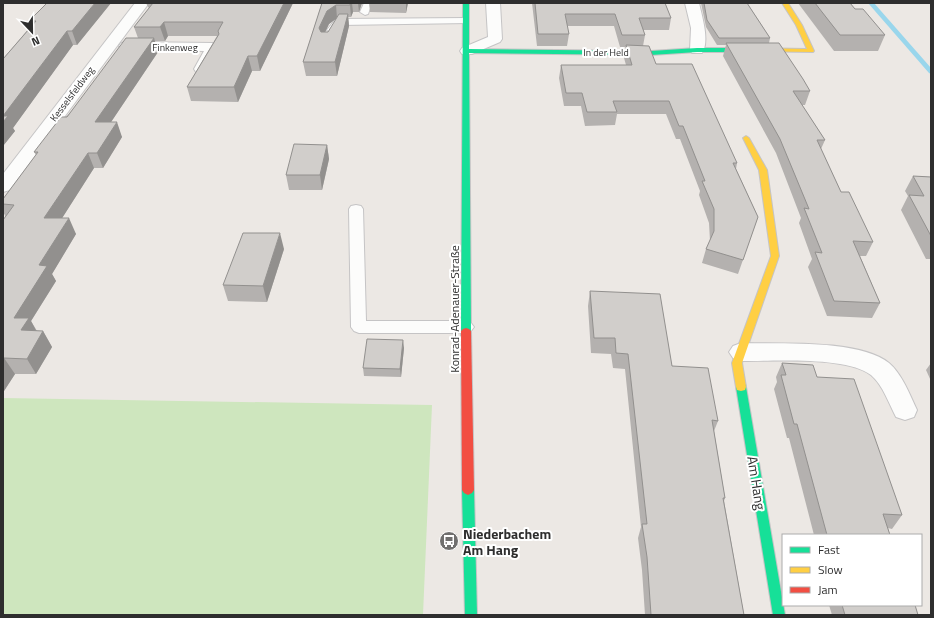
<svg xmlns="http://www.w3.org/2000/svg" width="934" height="618" viewBox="0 0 934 618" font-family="'Titillium Web',sans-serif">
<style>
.green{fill:#cee6be}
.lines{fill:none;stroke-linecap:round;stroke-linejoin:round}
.stream{fill:#99d6ec;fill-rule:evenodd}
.lane-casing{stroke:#c5c4c5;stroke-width:2}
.street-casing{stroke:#c5c4c5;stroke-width:2}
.fast-casing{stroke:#c5c4c5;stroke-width:2}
.slow-casing{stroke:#c5c4c5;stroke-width:2}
.jam-casing{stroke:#c5c4c5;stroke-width:2}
.lane{fill:#fcfcfb;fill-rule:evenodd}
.street{fill:#fcfcfb;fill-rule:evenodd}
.fast{fill:#16e098;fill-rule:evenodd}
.slow{fill:#ffcf43;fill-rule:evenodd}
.jam{fill:#f24e42;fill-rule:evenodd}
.wall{fill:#b4b1af;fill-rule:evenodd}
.shaded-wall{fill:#92908e}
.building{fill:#d1cecb;stroke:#92908e}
.labels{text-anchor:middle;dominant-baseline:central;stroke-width:4;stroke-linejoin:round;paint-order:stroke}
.far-street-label{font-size:10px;fill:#2e2e2e;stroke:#fff}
.street-label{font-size:12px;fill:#2e2e2e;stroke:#fff}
.near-street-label{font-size:14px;fill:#2e2e2e;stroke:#fff}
.near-poi-label{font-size:14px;font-weight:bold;fill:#2e2e2e;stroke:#fff;text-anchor:start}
</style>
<rect width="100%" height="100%" fill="#ece8e4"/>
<!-- green -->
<path class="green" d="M3,398L432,405L423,615H3Z"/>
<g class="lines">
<!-- stream -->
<path class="stream" d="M868,3H874L931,68V74L929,73Z"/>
<!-- lane casing -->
<g class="lane-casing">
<g id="lane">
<path d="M364,3H372L368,14L365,15L360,12Z"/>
<path d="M466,18L469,19V23L341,25L335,32L332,33L327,30L335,20L338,19Z"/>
<path d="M356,205L361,206L363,209L366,321H466L471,323L474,327L471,331L466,333H359L354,331L351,327L349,209L351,206Z"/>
</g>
</g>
<!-- street casing -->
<g class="street-casing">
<g id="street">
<path d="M135,3H149L10,190L3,192V174Z"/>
<path d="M486,3H500L502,39L500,42L472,54H462L460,51L462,48L488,37Z"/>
<path d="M685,3H699C702,16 710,42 702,53H692L690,50L691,28Z"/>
<path d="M126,42L214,43L219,44L221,47L206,72H196L194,69L204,51L121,49L119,46L121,43Z"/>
<path d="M741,343C778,344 860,339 889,363C902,374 910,395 917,410L914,417L905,420L896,417C889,404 883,385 871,375C847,356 772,361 741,361L733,358L729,352L733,346Z"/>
</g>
</g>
<!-- fast casing -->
<g class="fast-casing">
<g id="fast">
<path d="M463,3H469V49L651,51L697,48H746L749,50L746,52H697L651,55L469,53L471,331L469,333H463L461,331Z"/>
<path d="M741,383L745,384L746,387L785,615H773L736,387L737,384Z"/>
<path d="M468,485L472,487L474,490L477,615H465L462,490L464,487Z"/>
</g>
</g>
<!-- slow casing -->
<g class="slow-casing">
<g id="slow">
<path d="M782,3H788L802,25L814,51L813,52L744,51V49L746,48L807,49L796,25Z"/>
<path d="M746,136L749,138L767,170L779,256L742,363L746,387L745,390L741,391L737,390L736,387L732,363L771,256L759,170L743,138Z"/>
</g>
</g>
<!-- jam casing -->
<g class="jam-casing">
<path id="jam" d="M466,328L469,329L471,331L474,490L472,493L468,495L464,493L462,490L461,331L463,329Z"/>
</g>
<!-- lane -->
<use href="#lane" class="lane"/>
<!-- street -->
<use href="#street" class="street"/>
<!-- fast -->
<use href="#fast" class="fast"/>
<!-- slow -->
<use href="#slow" class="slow"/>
<!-- jam -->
<use href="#jam" class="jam"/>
</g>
<!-- wall -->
<g class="wall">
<path d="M111,3L77,45H73L13,128L15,131L3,146V59L31,26L29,21Z"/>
<path d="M124,3H133L132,4Z"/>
<path d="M146,3H293L260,71H252L238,102L191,101L187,87L217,36H168L165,41H155L158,52L111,122L122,137L103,168H94L62,218L76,234L52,274L56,281L31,321L37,331H43L52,347L36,374H15L4,391H3V220L6,217L3,212V199L36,155L34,152L138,38L134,27L149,8L148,7Z"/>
<path d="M322,3H362L359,12H353L351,17H348L349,26L337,76H306L303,62ZM337,18L328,32H325L329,24Z"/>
<path d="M369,3H408L406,13L370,12Z"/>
<path d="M532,3H665L671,18L669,30H643L645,35L643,46L656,64L737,163L736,169L758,217L738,274L702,263L706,249L710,241L709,223L699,195L700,191L680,139H676L666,114H617L615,125L585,126L581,106H564L559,78L561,65H626L624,58L625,47H620L614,26H567L569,34L567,46H537Z"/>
<path d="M701,3H747L770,38L769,43L810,91L805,105H802L825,140L821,149L841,192L873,242L866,256H860L880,303L872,318L827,316L808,267L812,259L799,223L801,218L776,153L723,56L726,45H717L706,27Z"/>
<path d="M798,3H850L855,9L885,35L878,51H834Z"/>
<path d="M327,145L329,159L322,190H289L286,175Z"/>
<path d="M913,176L931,177V259H926L901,210L908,196L905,191Z"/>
<path d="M284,249L267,302L228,301L223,285Z"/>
<path d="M590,291L672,366L718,421L714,431L725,498L724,501L744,615H645L642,570L638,538L641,527L625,369L613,368L611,354L591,353L588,306Z"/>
<path d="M404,348L401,377L364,376L363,368Z"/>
<path d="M782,363L817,377L902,515L892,529L888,528L890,535H814L789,438H787L774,389L777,382L776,377Z"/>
<path d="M931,363V381L926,370Z"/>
<path d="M829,605H915L918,615H832Z"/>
</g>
<!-- shaded-wall -->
<g class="shaded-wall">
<path d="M95,3H111L77,45L72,31Z"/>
<path d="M284,3H293L260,71L257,56Z"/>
<path d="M350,3H352L353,12L351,17L350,5Z"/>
<path d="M358,3H362L359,12Z"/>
<path d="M406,3H408L406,13Z"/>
<path d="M336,5L337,18L329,24L321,41L319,28L327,11Z"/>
<path d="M348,14L349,26L337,76L335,62Z"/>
<path d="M164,22L168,36L165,41L160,27Z"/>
<path d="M67,31L73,45L13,128L15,131L3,146V116Z"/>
<path d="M154,38L158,52L101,137L95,122Z"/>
<path d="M248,56L252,71L238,102L234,87Z"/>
<path d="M117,122L122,137L103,168L97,153Z"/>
<path d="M327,145L329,159L322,190L320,175Z"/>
<path d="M88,153L94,168L52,234L44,218Z"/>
<path d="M69,218L76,234L52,274L56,281L31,321L38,334L31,346L14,318L39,265Z"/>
<path d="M280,233L284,249L267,302L263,286Z"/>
<path d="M43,331L52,347L36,374L27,359Z"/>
<path d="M403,340L404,348L401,377L400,369Z"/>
<path d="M4,358L15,374L4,391L3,389V360Z"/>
</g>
<!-- building -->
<g class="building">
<path d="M47,3H95L72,31H67L3,116H8L3,122V59L36,21H29Z"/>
<path d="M153,3H284L257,56H248L234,87H187L219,34L218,31L223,22H164L160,27H134Z"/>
<path d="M322,3H350V5H336L327,11L319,28L321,32H328L339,14H348L335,62H303Z"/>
<path d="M535,3H665L671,18H639L645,35H622L615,14H565L569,34H538Z"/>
<path d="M704,3H747L770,38H719L707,20Z"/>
<path d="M815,3H850L855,9H863L885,35H840Z"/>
<path d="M126,38H154L95,122H117L97,153H88L44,218H69L39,265L47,266L14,318H29L21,330L43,331L27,359L4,358L3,360V220L14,205L3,204V199L38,152H34L61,117H67Z"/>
<path d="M726,43H779L803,79L810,91H793L825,140H817L841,192H849L873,242L853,241L880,303L834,301L815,252L822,253L804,208L809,209L780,139Z"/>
<path d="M626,45L649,46L656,64H692L737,163H733L758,217L743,260L706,249L714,231V209L702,181H705L683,126H679L669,101H613L617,112H587L582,93H566L561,65H632Z"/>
<path d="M294,144L327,145L320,175H286Z"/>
<path d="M913,176L931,177V236L909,195L924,196Z"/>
<path d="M243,233H280L263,286L223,285Z"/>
<path d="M590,291L660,294L672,366L708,368L718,421L712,420L725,498H723L744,615H651L647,557L642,524H647L628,354L616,353L615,338H594Z"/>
<path d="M367,339L403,340L400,369L363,368Z"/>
<path d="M782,363L813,365L817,377L854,379L902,515L883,514L890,535H827L797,424H794L781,375H786Z"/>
<path d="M842,605H915L918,615H845Z"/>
</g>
<!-- icons -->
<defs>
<g id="bus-disc" transform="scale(1)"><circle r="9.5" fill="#706f6e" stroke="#fff"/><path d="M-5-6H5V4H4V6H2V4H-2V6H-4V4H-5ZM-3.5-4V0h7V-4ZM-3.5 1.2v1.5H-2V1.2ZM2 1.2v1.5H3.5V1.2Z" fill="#fff"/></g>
</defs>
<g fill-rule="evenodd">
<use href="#bus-disc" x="449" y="541"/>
</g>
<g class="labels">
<!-- far-street labels -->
<g class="far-street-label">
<text x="175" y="47">Finkenweg</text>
<text x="606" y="52">In der Held</text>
<text transform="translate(72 94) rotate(-53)">Kesselsfeldweg</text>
</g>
<!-- street labels -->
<g class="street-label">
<text transform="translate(454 309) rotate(-90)">Konrad-Adenauer-Straße</text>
</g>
<!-- near-street labels -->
<g class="near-street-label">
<text transform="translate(757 483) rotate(81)">Am Hang</text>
</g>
<!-- near-poi labels -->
<g class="near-poi-label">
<text x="463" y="533">Niederbachem<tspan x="463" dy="16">Am Hang</tspan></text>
</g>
</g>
<!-- border -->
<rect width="934" height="618" fill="none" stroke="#2e2e2e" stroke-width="8"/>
<!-- legend -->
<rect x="782" y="534" width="140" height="72" fill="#ffffff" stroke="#ababab"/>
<rect x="790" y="547" width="20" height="6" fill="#16e098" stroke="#ababab"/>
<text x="818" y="554" font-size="12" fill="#2e2e2e">Fast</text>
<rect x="790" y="567" width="20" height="6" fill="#ffcf43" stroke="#ababab"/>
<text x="818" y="574" font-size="12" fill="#2e2e2e">Slow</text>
<rect x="790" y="587" width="20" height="6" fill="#f24e42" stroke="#ababab"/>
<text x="818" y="594" font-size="12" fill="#2e2e2e">Jam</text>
<!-- north arrow -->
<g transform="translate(32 32) rotate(158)" stroke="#ffffff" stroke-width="3" paint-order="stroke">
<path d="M0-3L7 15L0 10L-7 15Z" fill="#2e2e2e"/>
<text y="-6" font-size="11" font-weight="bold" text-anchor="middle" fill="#2e2e2e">N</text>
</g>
</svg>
